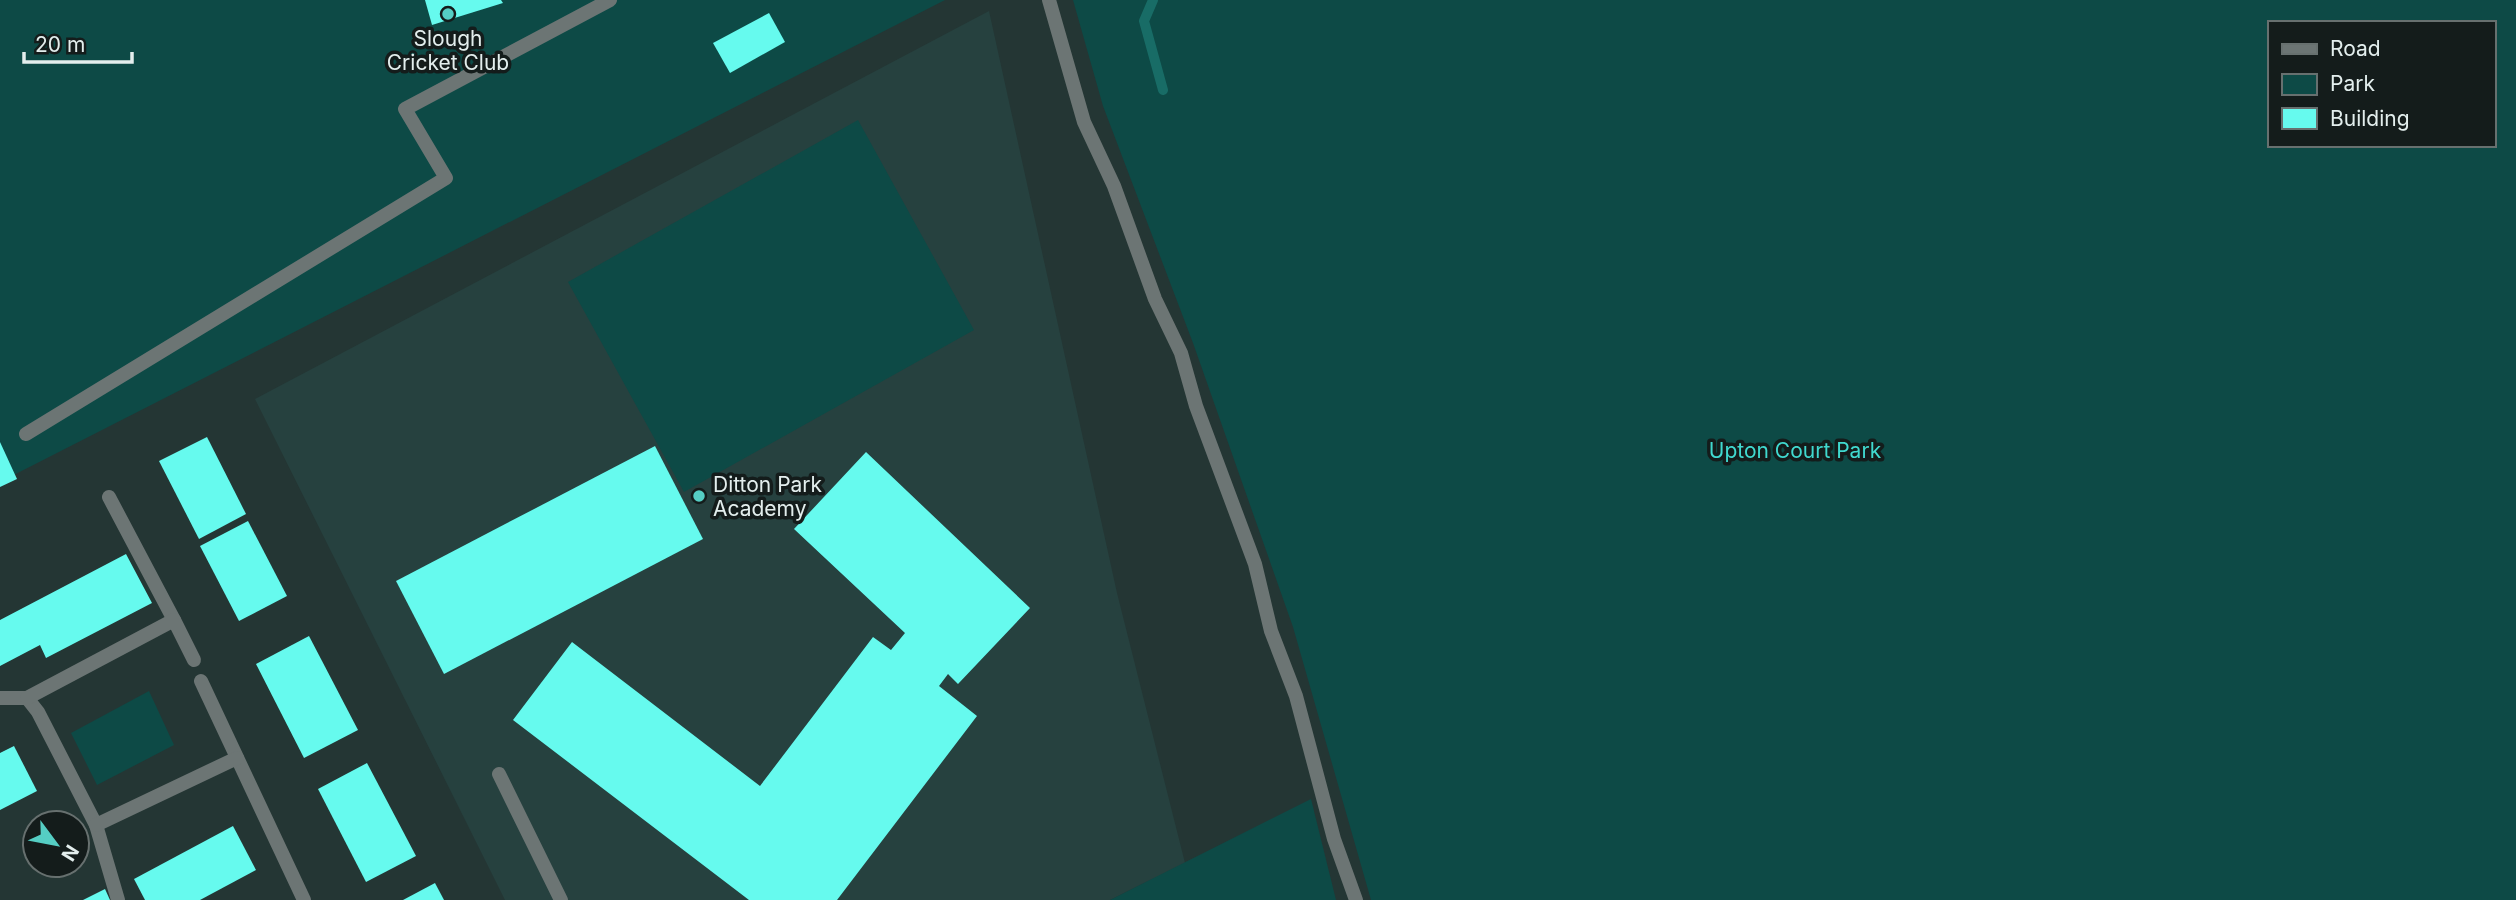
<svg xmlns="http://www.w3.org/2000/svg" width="2516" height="900" viewBox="0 0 2516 900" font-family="Inter,sans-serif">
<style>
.built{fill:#26413f}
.green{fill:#0d4a46;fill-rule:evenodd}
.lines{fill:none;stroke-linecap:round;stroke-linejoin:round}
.stream{stroke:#186c66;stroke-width:10}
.building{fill:#66faee}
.service{stroke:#6c7574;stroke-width:14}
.minor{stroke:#6c7574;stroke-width:14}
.poi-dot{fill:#55cec4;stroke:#141c1b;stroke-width:2.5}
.labels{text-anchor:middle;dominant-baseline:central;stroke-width:7;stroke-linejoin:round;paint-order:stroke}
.poi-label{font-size:21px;fill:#e3eeed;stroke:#141c1b}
.park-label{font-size:21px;fill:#40d9cf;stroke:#141c1b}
</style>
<rect width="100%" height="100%" fill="#243634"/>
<!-- built -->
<path class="built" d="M989,11L1117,593L1185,863L1110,900H505L255,399Z"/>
<!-- green -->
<g class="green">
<path d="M0,0H945L0,482Z"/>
<path d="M1073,0H2516V900H1371L1293,627L1193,343L1103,106ZM2269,23H2493V145H2269Z"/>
<path d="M858,120L974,330L684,492L568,282Z"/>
<path d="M149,691L174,745L97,785L71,733Z"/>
<path d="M1311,799L1336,900H1110Z"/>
</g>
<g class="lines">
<!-- stream -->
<path class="stream" d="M1153,0L1144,21L1163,90"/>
</g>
<!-- building -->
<g class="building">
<path d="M425,0H501L503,3L432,25Z"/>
<path d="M769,13L785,42L730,73L713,43Z"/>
<path d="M207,437L246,514L199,539L159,461Z"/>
<path d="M0,442L17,479L0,487Z"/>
<path d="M655,446L703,539L444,674L396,581Z"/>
<path d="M866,452L1030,608L958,684L948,674L939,686L977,716L837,900H749L513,720L572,642L760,786L873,637L891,650L905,633L794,529Z"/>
<path d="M248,521L287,596L239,621L200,546Z"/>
<path d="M126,554L152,603L46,658L40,645L0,666V620Z"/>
<path d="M309,636L358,730L304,758L256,664Z"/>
<path d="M14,746L37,791L0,810V753Z"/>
<path d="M367,763L416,856L366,882L318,789Z"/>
<path d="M233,826L256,870L200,900H145L134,879Z"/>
<path d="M435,883L444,900H403Z"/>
<path d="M105,889L110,900H83Z"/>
</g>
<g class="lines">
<!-- service -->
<g class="service">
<path d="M1049,0L1084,122L1114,186L1155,299L1181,353L1196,406L1255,564L1271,631L1296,696L1334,839L1356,900"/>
<path d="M26,434L446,178L405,109L610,0"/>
<path d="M499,774L561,900"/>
</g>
<!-- minor -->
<g class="minor">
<path d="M109,497L174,620"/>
<path d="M201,681L304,900"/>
<path d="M0,698H27L38,712L96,825L118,900"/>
<path d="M27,698L174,620L194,660"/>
<path d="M96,825L237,758"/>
</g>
</g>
<!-- markers -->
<g class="poi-dot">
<circle cx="448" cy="14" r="7"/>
<circle cx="699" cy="496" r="7"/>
</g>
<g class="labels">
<!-- poi labels -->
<g class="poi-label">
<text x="448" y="38">Slough<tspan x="448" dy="24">Cricket Club</tspan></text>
<text x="713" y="484" text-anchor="start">Ditton Park<tspan x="713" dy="24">Academy</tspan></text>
</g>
<!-- park labels -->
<g class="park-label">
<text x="1795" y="450">Upton Court Park</text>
</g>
</g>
<!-- legend -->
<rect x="2268" y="21" width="228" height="126" fill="#141c1b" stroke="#67706f" stroke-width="2"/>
<rect x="2282" y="44" width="35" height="10" fill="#6c7574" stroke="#67706f" stroke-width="2"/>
<text x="2330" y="56" font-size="21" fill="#e3eeed">Road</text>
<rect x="2282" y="74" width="35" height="21" fill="#0d4a46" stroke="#67706f" stroke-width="2"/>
<text x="2330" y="91" font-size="21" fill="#e3eeed">Park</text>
<rect x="2282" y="108" width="35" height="21" fill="#66faee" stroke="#67706f" stroke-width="2"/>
<text x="2330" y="126" font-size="21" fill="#e3eeed">Building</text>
<!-- north arrow -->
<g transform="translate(56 844) rotate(122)"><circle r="33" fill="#141c1b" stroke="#67706f" stroke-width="2"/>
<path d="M0-5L12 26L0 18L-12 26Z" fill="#55cec4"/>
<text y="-10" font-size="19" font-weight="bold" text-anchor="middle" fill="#e3eeed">N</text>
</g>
<!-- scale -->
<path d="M24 52v10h108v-10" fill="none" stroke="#e3eeed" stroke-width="3.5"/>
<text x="35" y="52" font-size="21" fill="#e3eeed" stroke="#141c1b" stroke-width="5" paint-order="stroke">20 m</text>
</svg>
